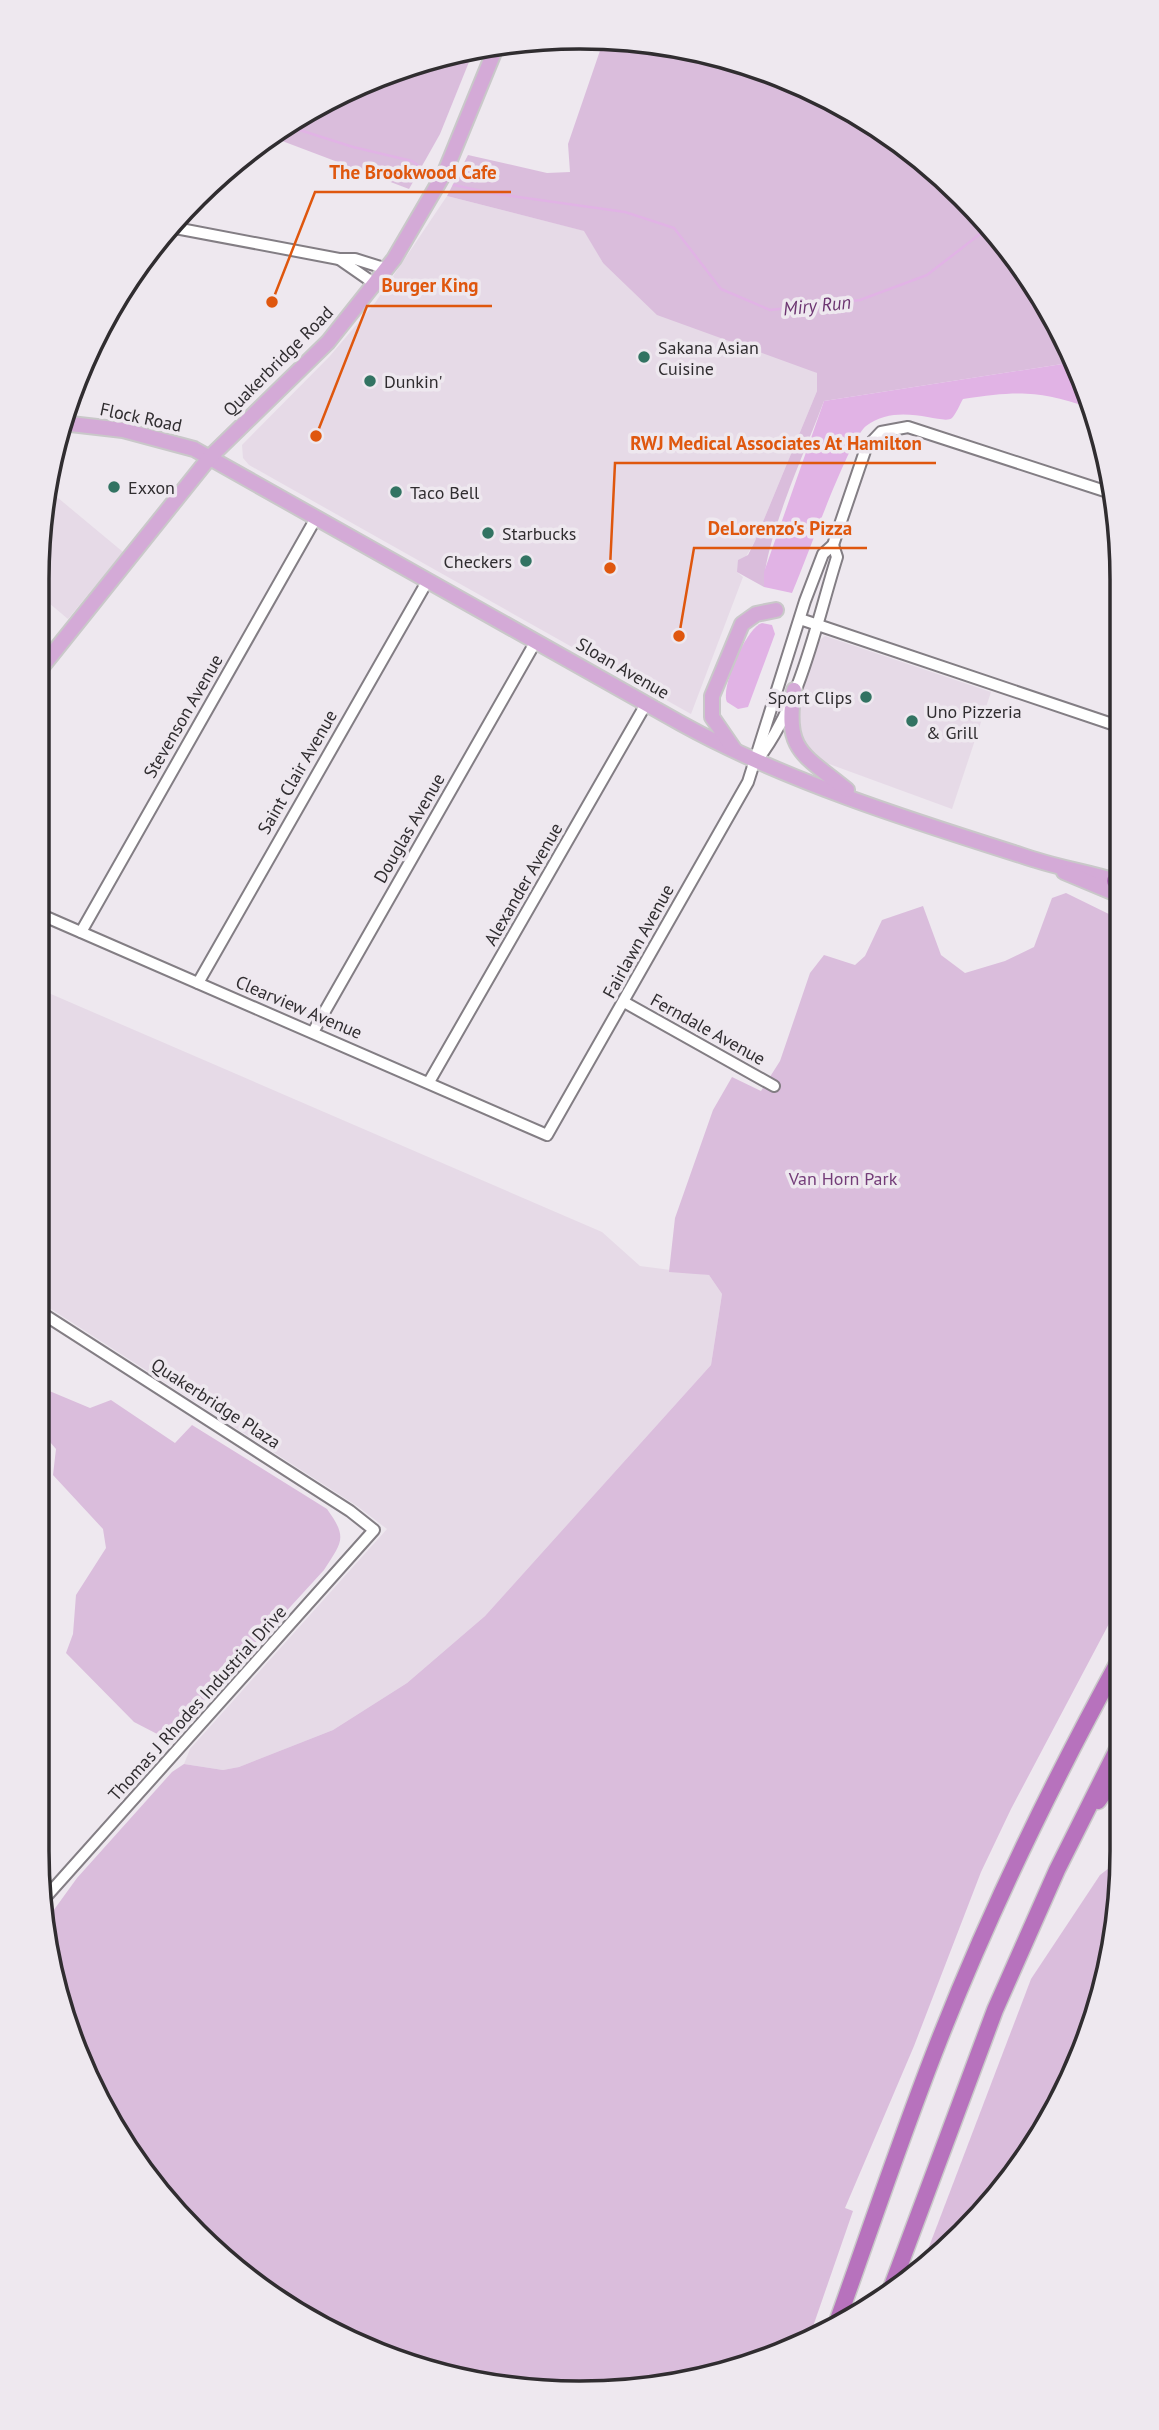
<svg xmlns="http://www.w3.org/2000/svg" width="1159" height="2430" viewBox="0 0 1159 2430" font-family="'PT Sans',sans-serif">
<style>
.built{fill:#e6dae7}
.green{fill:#dabddc}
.water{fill:#e1b3e5}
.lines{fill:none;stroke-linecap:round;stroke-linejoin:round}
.stream{stroke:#e1b3e5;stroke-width:2.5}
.minor-casing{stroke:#837e84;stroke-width:14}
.major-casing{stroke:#c9c8c9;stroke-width:18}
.highway-casing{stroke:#c9c8c9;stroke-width:19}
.minor{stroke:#fff;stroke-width:10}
.major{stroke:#d4aad7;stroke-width:14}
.highway{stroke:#b772bd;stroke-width:16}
.poi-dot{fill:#327362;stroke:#eee8ef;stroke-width:2.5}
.labels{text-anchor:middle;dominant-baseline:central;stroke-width:7;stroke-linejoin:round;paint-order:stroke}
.poi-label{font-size:18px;fill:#302d30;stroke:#eee8ef;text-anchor:start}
.street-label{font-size:18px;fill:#302d30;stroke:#eee8ef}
.park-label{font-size:18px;fill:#733c78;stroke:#eee8ef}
.water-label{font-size:19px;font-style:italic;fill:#6c3571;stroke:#eee8ef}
.rim{fill:none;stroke:#302d30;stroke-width:3.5}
.leader{fill:none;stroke:#df570e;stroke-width:2.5}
.callout-dot{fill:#df570e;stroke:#eee8ef;stroke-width:2.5}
.callout-label{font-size:19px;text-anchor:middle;font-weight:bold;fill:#df570e;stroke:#eee8ef;stroke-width:7;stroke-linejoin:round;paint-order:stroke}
</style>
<rect width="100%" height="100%" fill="#eee8ef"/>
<!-- built -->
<g class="built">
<path d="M447,196L585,231L603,263L817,373V391L755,541L737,572L743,577L691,714L249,465L243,458L242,445L329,357L375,303Z"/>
<path d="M54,453L46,488L123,552L68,619L37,593L47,473Z"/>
<path d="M825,636L991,692L952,809L821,761L799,744L796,707L819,641Z"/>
<path d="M37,988L602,1232L640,1266L709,1275L722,1294L711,1365L485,1616L407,1683L333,1730L239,1767L223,1770L184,1764L190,1749L387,1529L357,1506L37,1300Z"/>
</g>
<!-- green -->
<g class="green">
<path d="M604,39L686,47L788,78L910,149L1010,249L1075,362L824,401C807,447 763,543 764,587L737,572L738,560L748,555L755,541L817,391V373L657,315L603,263L584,231L447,196L468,155L547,173L570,172L568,144Z"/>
<path d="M475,47L440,134L409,189L269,136L372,78Z"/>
<path d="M1066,893L1119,919L1121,1601L1011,1809L981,1872L914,2046L845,2208L853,2211L808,2341L651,2389L473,2383L308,2320L221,2258L149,2181L66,2025L48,1918L77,1878L172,1772L184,1764L223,1770L239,1767L333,1730L407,1683L485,1616L711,1365L722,1294L709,1275L669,1272L675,1218L713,1110L732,1077L761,1091L780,1061L810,973L824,955L855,965L865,956L882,920L923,906L941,955L965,973L1005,961L1034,947L1052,898Z"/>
<path d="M47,1390L90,1408L111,1400L175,1443L192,1425L327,1509C348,1538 342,1542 324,1570L176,1732L161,1736L134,1722L66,1653L73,1634L76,1595L106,1548L103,1529L53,1475L56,1449C36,1426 30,1418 47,1390Z"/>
<path d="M1122,1858L1112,1957L1081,2059L987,2209L919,2273L1031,1979L1100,1875Z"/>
</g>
<!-- water -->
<g class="water">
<path d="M1075,362L1090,408C1038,390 1017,391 963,399C960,404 956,414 952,418C943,426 899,401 866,426C848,440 805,564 792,593L764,587V572L824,401Z"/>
<path d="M762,623L772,625L775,634L748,707L738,709L727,702C720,688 746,628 762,623Z"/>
</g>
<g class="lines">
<!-- stream -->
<g class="stream">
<path d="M284,125L353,147L412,161L431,175"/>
<path d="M454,185L491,193L625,212L674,228L721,289L770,310L860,300L927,275L989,227"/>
</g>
<!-- minor casing -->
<g class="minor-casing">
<g id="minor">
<path d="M170,227L339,259H355L387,269"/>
<path d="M339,259L375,284"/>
<path d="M800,619L1118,726"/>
<path d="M758,759C801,703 816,624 837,557L833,545"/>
<path d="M37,913L547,1135L748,782L805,601L823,554L833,545L866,448L881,432L908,427L1114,494"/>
<path d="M81,932L316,518"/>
<path d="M198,983L428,580"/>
<path d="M624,1002L774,1086"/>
<path d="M313,1032L536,641"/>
<path d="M429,1082L646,704"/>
<path d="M37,1310L350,1511L374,1530L45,1898"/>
</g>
</g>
<!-- major casing -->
<g class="major-casing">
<g id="major">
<path d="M62,423L123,430L194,449L682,724C789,783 919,823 1036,860C1064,869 1092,873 1119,882"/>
<path d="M37,673L210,457L328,342L394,259L445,172L497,45"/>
<path d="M794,690C784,751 803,754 847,790"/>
<path d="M734,749L712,717V696L742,624L756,614L776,610"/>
<path d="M1064,872L1119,895"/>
</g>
</g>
<!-- highway casing -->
<g class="highway-casing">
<g id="highway">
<path d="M1115,881H1119"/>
<path d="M1098,1801L1122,1767"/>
<path d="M889,2294L995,2010L1057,1870L1122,1740"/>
<path d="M835,2328C869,2233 901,2137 938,2043C990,1910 1053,1781 1122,1655"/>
</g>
</g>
<!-- minor -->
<use href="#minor" class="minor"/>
<!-- major -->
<use href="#major" class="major"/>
<!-- highway -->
<use href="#highway" class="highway"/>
</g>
<!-- markers -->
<g class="poi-dot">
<circle cx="644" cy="357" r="7"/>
<circle cx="370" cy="381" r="7"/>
<circle cx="114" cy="487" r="7"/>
<circle cx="396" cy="492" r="7"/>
<circle cx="488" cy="533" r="7"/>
<circle cx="526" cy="561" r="7"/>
<circle cx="866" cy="697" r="7"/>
<circle cx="912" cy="721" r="7"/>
</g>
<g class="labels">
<!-- poi labels -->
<g class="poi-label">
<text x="658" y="347">Sakana Asian<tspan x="658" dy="21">Cuisine</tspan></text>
<text x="384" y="381">Dunkin'</text>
<text x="128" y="487">Exxon</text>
<text x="410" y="492">Taco Bell</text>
<text x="502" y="533">Starbucks</text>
<text x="512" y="561" text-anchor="end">Checkers</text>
<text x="852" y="697" text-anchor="end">Sport Clips</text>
<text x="926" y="711">Uno Pizzeria<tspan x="926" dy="21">&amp; Grill</tspan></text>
</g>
<!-- street labels -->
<g class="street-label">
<text transform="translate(278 361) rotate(-45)">Quakerbridge Road</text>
<text transform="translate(141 417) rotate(12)">Flock Road</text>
<text transform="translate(623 668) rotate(30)">Sloan Avenue</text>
<text transform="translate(183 716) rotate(-60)">Stevenson Avenue</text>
<text transform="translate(297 772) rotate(-60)">Saint Clair Avenue</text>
<text transform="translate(409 828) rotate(-60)">Douglas Avenue</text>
<text transform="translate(523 884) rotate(-60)">Alexander Avenue</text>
<text transform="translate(638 941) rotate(-61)">Fairlawn Avenue</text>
<text transform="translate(299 1007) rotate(23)">Clearview Avenue</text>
<text transform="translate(708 1029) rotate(29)">Ferndale Avenue</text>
<text transform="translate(216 1403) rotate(33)">Quakerbridge Plaza</text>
<text transform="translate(197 1703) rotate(-48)">Thomas J Rhodes Industrial Drive</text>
</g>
<!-- park labels -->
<g class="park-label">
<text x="843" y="1178">Van Horn Park</text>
</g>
<!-- water labels -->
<g class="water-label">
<text transform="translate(817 305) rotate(-6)">Miry Run</text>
</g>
</g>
<!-- crop -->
<path d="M0 0H1159V2430H0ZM579 49H580A530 530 0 0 1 1110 579V1851A530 530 0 0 1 580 2381H579A530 530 0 0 1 49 1851V579A530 530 0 0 1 579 49Z" fill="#eee8ef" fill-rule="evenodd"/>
<path class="rim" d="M579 49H580A530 530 0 0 1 1110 579V1851A530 530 0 0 1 580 2381H579A530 530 0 0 1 49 1851V579A530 530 0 0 1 579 49Z"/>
<!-- callouts -->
<path class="leader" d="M272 302L315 192H511M316 436L367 306H492M610 568L615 463H936M679 636L694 548H867"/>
<g class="callout-dot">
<circle cx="272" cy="302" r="7"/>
<circle cx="316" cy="436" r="7"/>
<circle cx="610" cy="568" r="7"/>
<circle cx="679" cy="636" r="7"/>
</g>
<g class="callout-label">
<text x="413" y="179">The Brookwood Cafe</text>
<text x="430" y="292">Burger King</text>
<text x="776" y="450">RWJ Medical Associates At Hamilton</text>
<text x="780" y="535">DeLorenzo's Pizza</text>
</g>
</svg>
